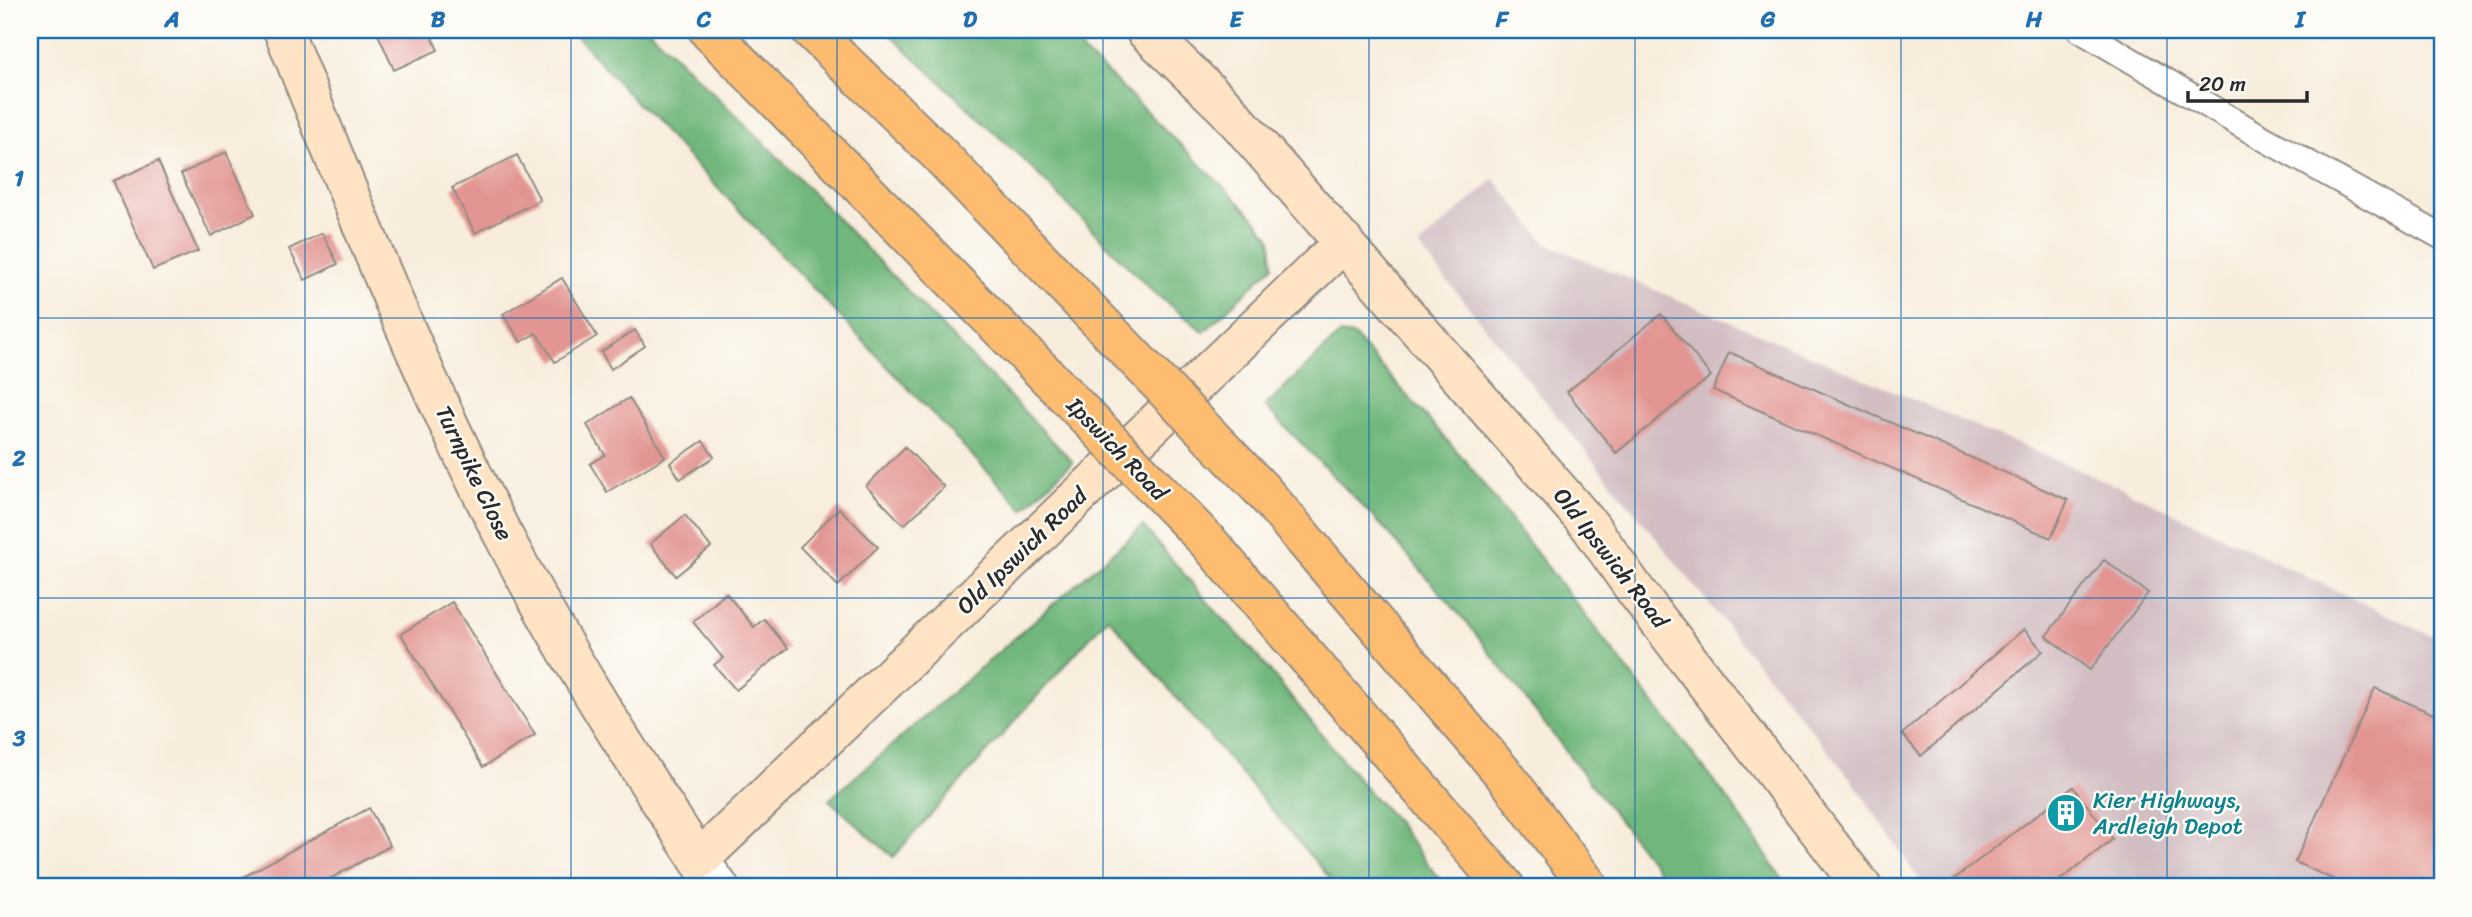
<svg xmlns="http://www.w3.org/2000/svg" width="2472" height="917" viewBox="0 0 2472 917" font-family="Sriracha,sans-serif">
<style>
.industrial{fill:#d2bec2}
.forest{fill:#71b77d;stroke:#4e7154;stroke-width:2}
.building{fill:#e29593}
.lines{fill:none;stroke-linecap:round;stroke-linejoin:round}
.lane-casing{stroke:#928c84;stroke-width:28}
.street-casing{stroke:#928c84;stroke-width:42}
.secondary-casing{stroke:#928c84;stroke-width:42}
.highway-casing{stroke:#928c84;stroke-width:42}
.lane{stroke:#fff;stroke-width:24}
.street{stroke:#fff;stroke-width:38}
.secondary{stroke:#fee4c5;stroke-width:38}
.highway{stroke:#fdbc6f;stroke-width:38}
.highway-bridge-casing{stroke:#928c84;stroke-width:42;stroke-linecap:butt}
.highway-bridge{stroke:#fdbc6f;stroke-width:38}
.grid{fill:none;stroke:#1f6fb2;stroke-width:2;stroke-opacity:0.55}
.labels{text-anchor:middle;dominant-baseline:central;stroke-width:5;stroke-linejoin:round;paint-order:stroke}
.street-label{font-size:23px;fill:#2b2b2b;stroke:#fdfcf7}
.culture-label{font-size:23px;fill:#0d838f;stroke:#fdfcf7;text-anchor:start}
.neatline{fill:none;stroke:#1f6fb2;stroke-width:2.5}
.grid-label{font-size:23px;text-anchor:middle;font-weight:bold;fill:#1f6fb2}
</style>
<rect width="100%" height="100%" fill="#fdfcf7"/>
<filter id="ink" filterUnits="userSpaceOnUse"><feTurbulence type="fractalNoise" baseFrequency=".0143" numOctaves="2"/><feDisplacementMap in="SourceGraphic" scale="14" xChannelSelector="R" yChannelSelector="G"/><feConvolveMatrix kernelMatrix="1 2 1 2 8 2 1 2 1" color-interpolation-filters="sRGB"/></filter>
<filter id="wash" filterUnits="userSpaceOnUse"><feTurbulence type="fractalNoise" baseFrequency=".00686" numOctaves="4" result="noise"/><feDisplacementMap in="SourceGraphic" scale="28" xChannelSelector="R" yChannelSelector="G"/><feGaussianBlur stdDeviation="1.57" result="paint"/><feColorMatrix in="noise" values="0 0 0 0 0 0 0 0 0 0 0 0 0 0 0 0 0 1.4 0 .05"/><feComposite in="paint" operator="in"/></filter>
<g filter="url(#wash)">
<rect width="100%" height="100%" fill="#f8eddc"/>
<!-- industrial -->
<path class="industrial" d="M1494,179L1547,244L2121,488L2442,641V887H1924L1852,780L1419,246Z"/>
<!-- forest -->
<g class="forest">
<path d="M571,30H649L771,150L1073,462L1023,509L633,99Z"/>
<path d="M885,30H1058L1102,68L1252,215L1271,238L1273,266L1204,332L1153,292L1027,163Z"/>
<path d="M1340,334L1354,336L1463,458L1730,802L1788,887H1671L1466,622L1383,527L1265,406Z"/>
<path d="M1143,526L1214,609L1251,648L1368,791L1392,816L1445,887H1337L1108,617L893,857L829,800Z"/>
</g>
<g id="blocks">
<!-- building -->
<g class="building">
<path d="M376,30H429L438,50L394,70Z"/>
<path d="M226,152L255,214L211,236L181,174Z"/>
<path d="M517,155L540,200L475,233L452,188Z"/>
<path d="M158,161L198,251L153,270L113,181Z"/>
<path d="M322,233L338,264L305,280L289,249Z"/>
<path d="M562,278L597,336L555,362L536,333L521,342L503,314Z"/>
<path d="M1661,314L1711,376L1616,453L1567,392Z"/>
<path d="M635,330L645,346L611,369L601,352Z"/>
<path d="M1729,352L2068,500L2051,538L1713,390Z"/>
<path d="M629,398L665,457L607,492L590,464L605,455L587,425Z"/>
<path d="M703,441L714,457L680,479L670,463Z"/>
<path d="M905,447L944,487L904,525L866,486Z"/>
<path d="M839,508L878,547L838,586L800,547Z"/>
<path d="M685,515L711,547L676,576L650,544Z"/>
<path d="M2104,560L2148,593L2090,670L2046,636Z"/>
<path d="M726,593L754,627L764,619L788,648L736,690L714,665L723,658L693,622Z"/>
<path d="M452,602L535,735L483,767L401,634Z"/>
<path d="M2024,629L2043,651L1921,756L1902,734Z"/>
<path d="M2375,688L2442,718V887H2350L2295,862Z"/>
<path d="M2073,787L2113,839L2051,887H1944Z"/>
<path d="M369,808L390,846L315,887H225Z"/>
</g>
</g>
</g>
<g filter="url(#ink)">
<use href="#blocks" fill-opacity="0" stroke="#928c84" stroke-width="2"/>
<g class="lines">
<!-- lane casing -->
<g class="lane-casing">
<path id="lane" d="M2080,30L2263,138L2442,237"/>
</g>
<!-- street casing -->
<g class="street-casing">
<path id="street" d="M699,860L719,887"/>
</g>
<!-- secondary casing -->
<g class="secondary-casing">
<g id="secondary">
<path d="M283,30C354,206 423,384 512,552C568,658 633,760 699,860L1344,242"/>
<path d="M1145,30L1226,108L1590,526L1635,590L1862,887"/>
</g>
</g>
<!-- highway casing -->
<g class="highway-casing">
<g id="highway">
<path d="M708,30L1049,378"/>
<path d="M811,30L938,153L1103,325"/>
<path d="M1262,490L1507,778L1589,887"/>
<path d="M1210,544L1505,887"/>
</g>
</g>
<!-- lane -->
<use href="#lane" class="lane"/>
<!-- street -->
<use href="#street" class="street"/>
<!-- secondary -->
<use href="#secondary" class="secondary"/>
<!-- highway -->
<use href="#highway" class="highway"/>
<!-- highway-bridge casing -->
<g class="highway-bridge-casing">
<g id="highway-bridge">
<path d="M1103,325L1262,490"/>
<path d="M1049,378L1210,544"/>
</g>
</g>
<!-- highway-bridge -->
<use href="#highway-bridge" class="highway-bridge"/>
</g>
</g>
<!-- grid -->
<path class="grid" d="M305,30V887M571,30V887M837,30V887M1103,30V887M1369,30V887M1635,30V887M1901,30V887M2167,30V887M30,318H2442M30,598H2442"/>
<!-- icons -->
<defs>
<g id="building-disc" transform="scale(2.0125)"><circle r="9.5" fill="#0f9aa8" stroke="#fdfcf7"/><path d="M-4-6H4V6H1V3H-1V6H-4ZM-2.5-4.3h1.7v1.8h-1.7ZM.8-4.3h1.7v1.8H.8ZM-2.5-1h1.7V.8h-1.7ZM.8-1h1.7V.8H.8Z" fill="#fff"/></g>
</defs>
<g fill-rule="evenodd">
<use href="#building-disc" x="2066" y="813"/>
</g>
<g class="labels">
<!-- street labels -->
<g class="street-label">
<text transform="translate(1117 449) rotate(46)">Ipswich Road</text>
<text transform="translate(474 473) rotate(64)">Turnpike Close</text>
<text transform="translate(1022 551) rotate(-44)">Old Ipswich Road</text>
<text transform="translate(1611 558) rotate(52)">Old Ipswich Road</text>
</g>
<!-- culture labels -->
<g class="culture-label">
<text x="2093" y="800">Kier Highways,<tspan x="2093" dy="26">Ardleigh Depot</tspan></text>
</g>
</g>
<!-- margin -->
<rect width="2472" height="917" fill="none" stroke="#fdfcf7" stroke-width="77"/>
<!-- scale -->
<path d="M2188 91v10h119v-10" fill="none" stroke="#2b2b2b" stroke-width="3.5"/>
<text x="2199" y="91" font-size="21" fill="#2b2b2b" stroke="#fdfcf7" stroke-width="5" paint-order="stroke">20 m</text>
<rect x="38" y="38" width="2396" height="840" class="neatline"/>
<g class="grid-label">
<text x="172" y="27">A</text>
<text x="438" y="27">B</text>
<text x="704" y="27">C</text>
<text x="970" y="27">D</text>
<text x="1236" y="27">E</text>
<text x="1502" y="27">F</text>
<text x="1768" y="27">G</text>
<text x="2034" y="27">H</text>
<text x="2300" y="27">I</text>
<text x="19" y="186">1</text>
<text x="19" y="466">2</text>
<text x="19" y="746">3</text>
</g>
</svg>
